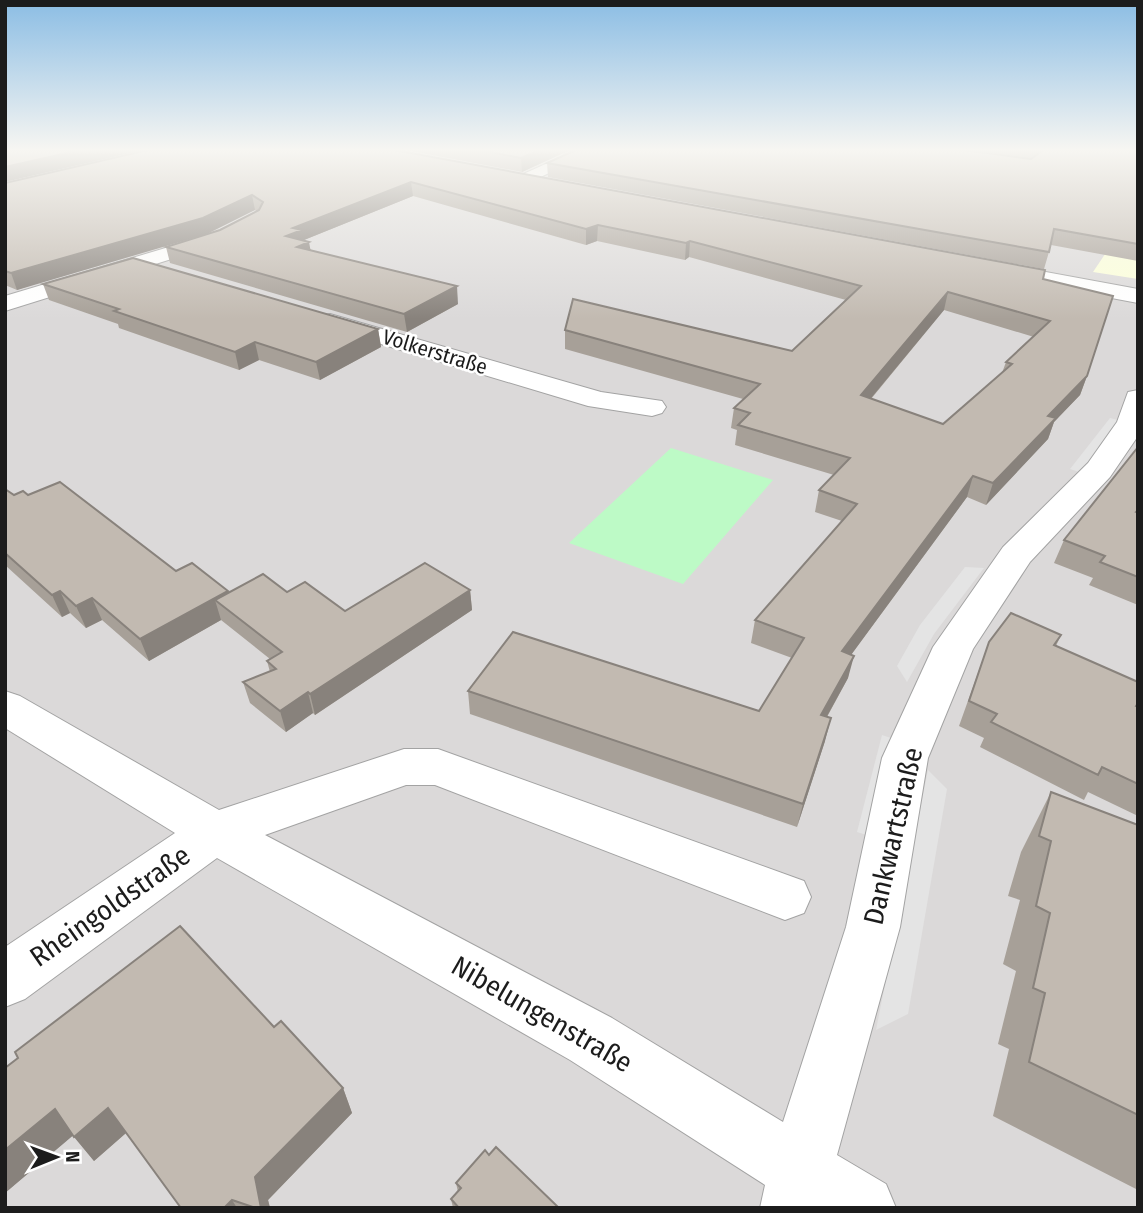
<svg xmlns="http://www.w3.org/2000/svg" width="1143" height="1213" viewBox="0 0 1143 1213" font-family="'Fira Sans Condensed',sans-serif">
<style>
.residential{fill:#dbd9d9}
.education{fill:#fcffda}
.park{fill:#bdfac6}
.parking{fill:#e4e4e4}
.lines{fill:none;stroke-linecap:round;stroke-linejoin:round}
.minor-casing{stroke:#a3a3a3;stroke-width:2}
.tertiary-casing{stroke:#a3a3a3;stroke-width:2}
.minor{fill:#fff;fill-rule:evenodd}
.tertiary{fill:#fff;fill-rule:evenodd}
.wall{fill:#a7a098;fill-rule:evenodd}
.shaded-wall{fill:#88827c}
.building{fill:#c2bab1;stroke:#88827c;stroke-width:2;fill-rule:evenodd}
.labels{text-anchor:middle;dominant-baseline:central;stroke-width:5;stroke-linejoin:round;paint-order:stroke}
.far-street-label{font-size:21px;fill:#1c1c1c;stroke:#fff}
.near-street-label{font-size:28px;fill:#1c1c1c;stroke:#fff}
</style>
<rect width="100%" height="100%" fill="#eeebe2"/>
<!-- residential -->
<rect class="residential" x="5" y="149" width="1133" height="1059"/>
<!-- education -->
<path class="education" d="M1138,205V279L1093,272Z"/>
<!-- park -->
<path class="park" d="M671,448L773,480L683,584L569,543Z"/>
<!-- parking -->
<g class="parking">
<path d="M1110,418L1122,421L1082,473L1070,469Z"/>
<path d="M965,567L984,568L934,634L907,682L897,666L920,625Z"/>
<path d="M882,735L900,741L876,838L857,832Z"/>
<path d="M928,770L947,789L908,1014L876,1030Z"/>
</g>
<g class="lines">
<!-- minor casing -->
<g class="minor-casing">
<g id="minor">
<path d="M579,149H602L525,184L519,185L510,180Z"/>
<path d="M219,232L226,234L229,238L226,242L5,311V296Z"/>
<path d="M330,314L601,392L662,401L666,407L662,413L652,416L588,406L321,326L318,321L321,316Z"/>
<path d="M1138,390V436L1110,477L1030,562L973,649L928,758L900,927L837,1155L886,1184L896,1208H760L765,1185L570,1060L217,858L25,999L5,1007V947L175,833L5,728V691L20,696L219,810L404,749H438L804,881L811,897L804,913L785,920L435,785H406L265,835L612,1018L783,1122L846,927L882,758L933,647L1003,547L1088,463L1117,422L1128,392Z"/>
</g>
</g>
<!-- tertiary casing -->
<g class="tertiary-casing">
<path id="tertiary" d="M992,262L1138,289V303L984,274L981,269Z"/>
</g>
<!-- minor -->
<use href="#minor" class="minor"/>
<!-- tertiary -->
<use href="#tertiary" class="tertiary"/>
</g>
<!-- wall -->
<g class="wall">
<path d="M389,149L1043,279L1087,376L1080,395L1054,422L1048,439L986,505L967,497L851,655L848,678L827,717L825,741L797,827L470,714L468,691L759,711L792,658L751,643L755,620L842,521L815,512L819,490L834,475L735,445L737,430L731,428L734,408L743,399L565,349V330L792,351L846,300L689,257L685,260L597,241L586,245L413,196L304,240L311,250L458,304L407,332L170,263L166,247L220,230L256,211L255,210L17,290L5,285V183ZM944,310L1034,337L1006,362L1002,373L943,424L871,399Z"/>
<path d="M400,149H572L522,172Z"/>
<path d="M968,149H1138V261L1051,245L1044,269L548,177L547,163L1029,159Z"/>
<path d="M43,284L378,329L381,347L320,380L259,360L239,370L119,328L118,324L49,300Z"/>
<path d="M1138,447V605L1089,585L1093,578L1054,563L1064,540Z"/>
<path d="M5,489L14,495H28L176,571L228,591L229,593L287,592L345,611L470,590L472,610L315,715L313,713L286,732L250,703L243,682L270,672L267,661L270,659L221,620L149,661L102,620L86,628L70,613L62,617L5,565Z"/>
<path d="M1061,635L1056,646L1138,707V816L1088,792L1084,800L980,747L984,738L959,726L989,642Z"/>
<path d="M1051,792L1138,825V1190L993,1116L1009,1049L998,1044L1016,971L1003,964L1020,900L1008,896L1021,852Z"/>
<path d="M274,1027L343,1088L352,1113L268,1200L270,1208H181L126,1133L94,1161L73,1135L5,1193V1068Z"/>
<path d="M489,1155L559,1208H453L451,1199L458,1192L456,1183Z"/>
</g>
<!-- shaded-wall -->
<g class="shaded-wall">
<path d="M85,149H148L5,182V167Z"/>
<path d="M542,149H572L522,172L521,158Z"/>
<path d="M411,182L413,196L304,240L309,242L312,258L297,249L286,236L293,228Z"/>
<path d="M252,195L255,210L207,234L17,290L11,273Z"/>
<path d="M598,225L597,241L586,245V229Z"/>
<path d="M690,241L689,257L685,260L686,243Z"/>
<path d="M457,286L458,304L407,332L404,314Z"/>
<path d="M948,292L944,310L857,415L861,395Z"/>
<path d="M378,329L381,347L320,380L316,362Z"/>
<path d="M255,342L259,360L239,370L235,352Z"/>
<path d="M1087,376L1080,395L1054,422L1048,439L986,505L993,483L1048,416Z"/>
<path d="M973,476L967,497L837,674L842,651Z"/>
<path d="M470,590L472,610L315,715L310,694Z"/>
<path d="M60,591L70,613L62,617L52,595Z"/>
<path d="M228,591L235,613L215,600L221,620L149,661L140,639Z"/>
<path d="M92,598L102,620L86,628L76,606Z"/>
<path d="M854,656L848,678L815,738L821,715Z"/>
<path d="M308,692L313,713L286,732L280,711Z"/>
<path d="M831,718L825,741L797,827L803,804Z"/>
<path d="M343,1088L352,1113L268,1200L270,1208H261L255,1177Z"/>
<path d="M108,1108L126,1133L94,1161L74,1137Z"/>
<path d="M55,1109L76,1133L5,1193V1150Z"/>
<path d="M232,1200L237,1208H224Z"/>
</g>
<!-- building -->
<g class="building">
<path d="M5,149H85L5,167Z"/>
<path d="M152,149H389L1045,270L1043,279L1113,296L1087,376L1048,416L1056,418L993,483L973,476L842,651L854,656L821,715L831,718L803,804L468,691L513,632L759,711L804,638L755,620L857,504L819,490L850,458L738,425L750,413L734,408L760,384L565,330L573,299L792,351L861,286L690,241L686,243L598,225L586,229L411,182L293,228L302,230L286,236L309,242L297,247L457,286L404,314L166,247L220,230L259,210L263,202L252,195L203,218L11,273L5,271V183ZM948,292L1050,321L1006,362L1012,364L943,424L861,395Z"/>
<path d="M473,149H542L521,158Z"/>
<path d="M578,149H958L1031,159L1043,150L1040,149H1138V244L1054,229L1049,252L547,163Z"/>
<path d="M133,258L378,329L316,362L255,342L235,352L114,311L119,309L43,284Z"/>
<path d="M1138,447V510L1136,512L1138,513V577L1100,562L1105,556L1064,540Z"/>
<path d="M60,482L176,571L192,563L228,591L140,639L92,598L76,606L60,591L52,595L5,553V489L14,495L23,491L28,495Z"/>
<path d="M425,563L470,590L310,694L308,692L280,711L243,682L276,669L267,661L282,652L215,600L263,574L287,592L305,582L345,611Z"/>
<path d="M1011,613L1061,635L1054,645L1138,682V703L1136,706L1138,707V784L1102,767L1098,775L991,722L997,714L969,701L989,642Z"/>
<path d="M1051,792L1138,825V1115L1029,1062L1045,993L1033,988L1050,913L1036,906L1051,841L1039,836Z"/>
<path d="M180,926L274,1027L281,1021L343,1088L255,1177L261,1208H256L232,1200L224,1208H181L108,1108L74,1137L55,1109L5,1150V1068L18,1058L15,1052Z"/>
<path d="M496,1147L559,1208H459L451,1199L461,1188L456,1183L485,1150L489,1155Z"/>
</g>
<!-- sky -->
<linearGradient id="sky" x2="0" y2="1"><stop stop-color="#8bbde4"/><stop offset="0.47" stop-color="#f7f6f2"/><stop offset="1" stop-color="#f7f6f2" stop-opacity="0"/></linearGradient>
<rect width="1143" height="319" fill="url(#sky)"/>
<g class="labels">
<!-- far-street labels -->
<g class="far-street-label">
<text transform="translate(435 352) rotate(17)">Volkerstraße</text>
</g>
<!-- near-street labels -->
<g class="near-street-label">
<text transform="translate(893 836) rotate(-77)">Dankwartstraße</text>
<text transform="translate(110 906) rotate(-35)">Rheingoldstraße</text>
<text transform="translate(542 1014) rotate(30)">Nibelungenstraße</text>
</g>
</g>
<!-- border -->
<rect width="1143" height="1213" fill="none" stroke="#1c1c1c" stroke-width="14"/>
<!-- north arrow -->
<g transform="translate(56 1157) rotate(89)" stroke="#ffffff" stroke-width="5" paint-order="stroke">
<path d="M0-5L12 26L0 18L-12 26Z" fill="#1c1c1c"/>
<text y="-10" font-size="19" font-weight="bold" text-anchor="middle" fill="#1c1c1c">N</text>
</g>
</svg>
